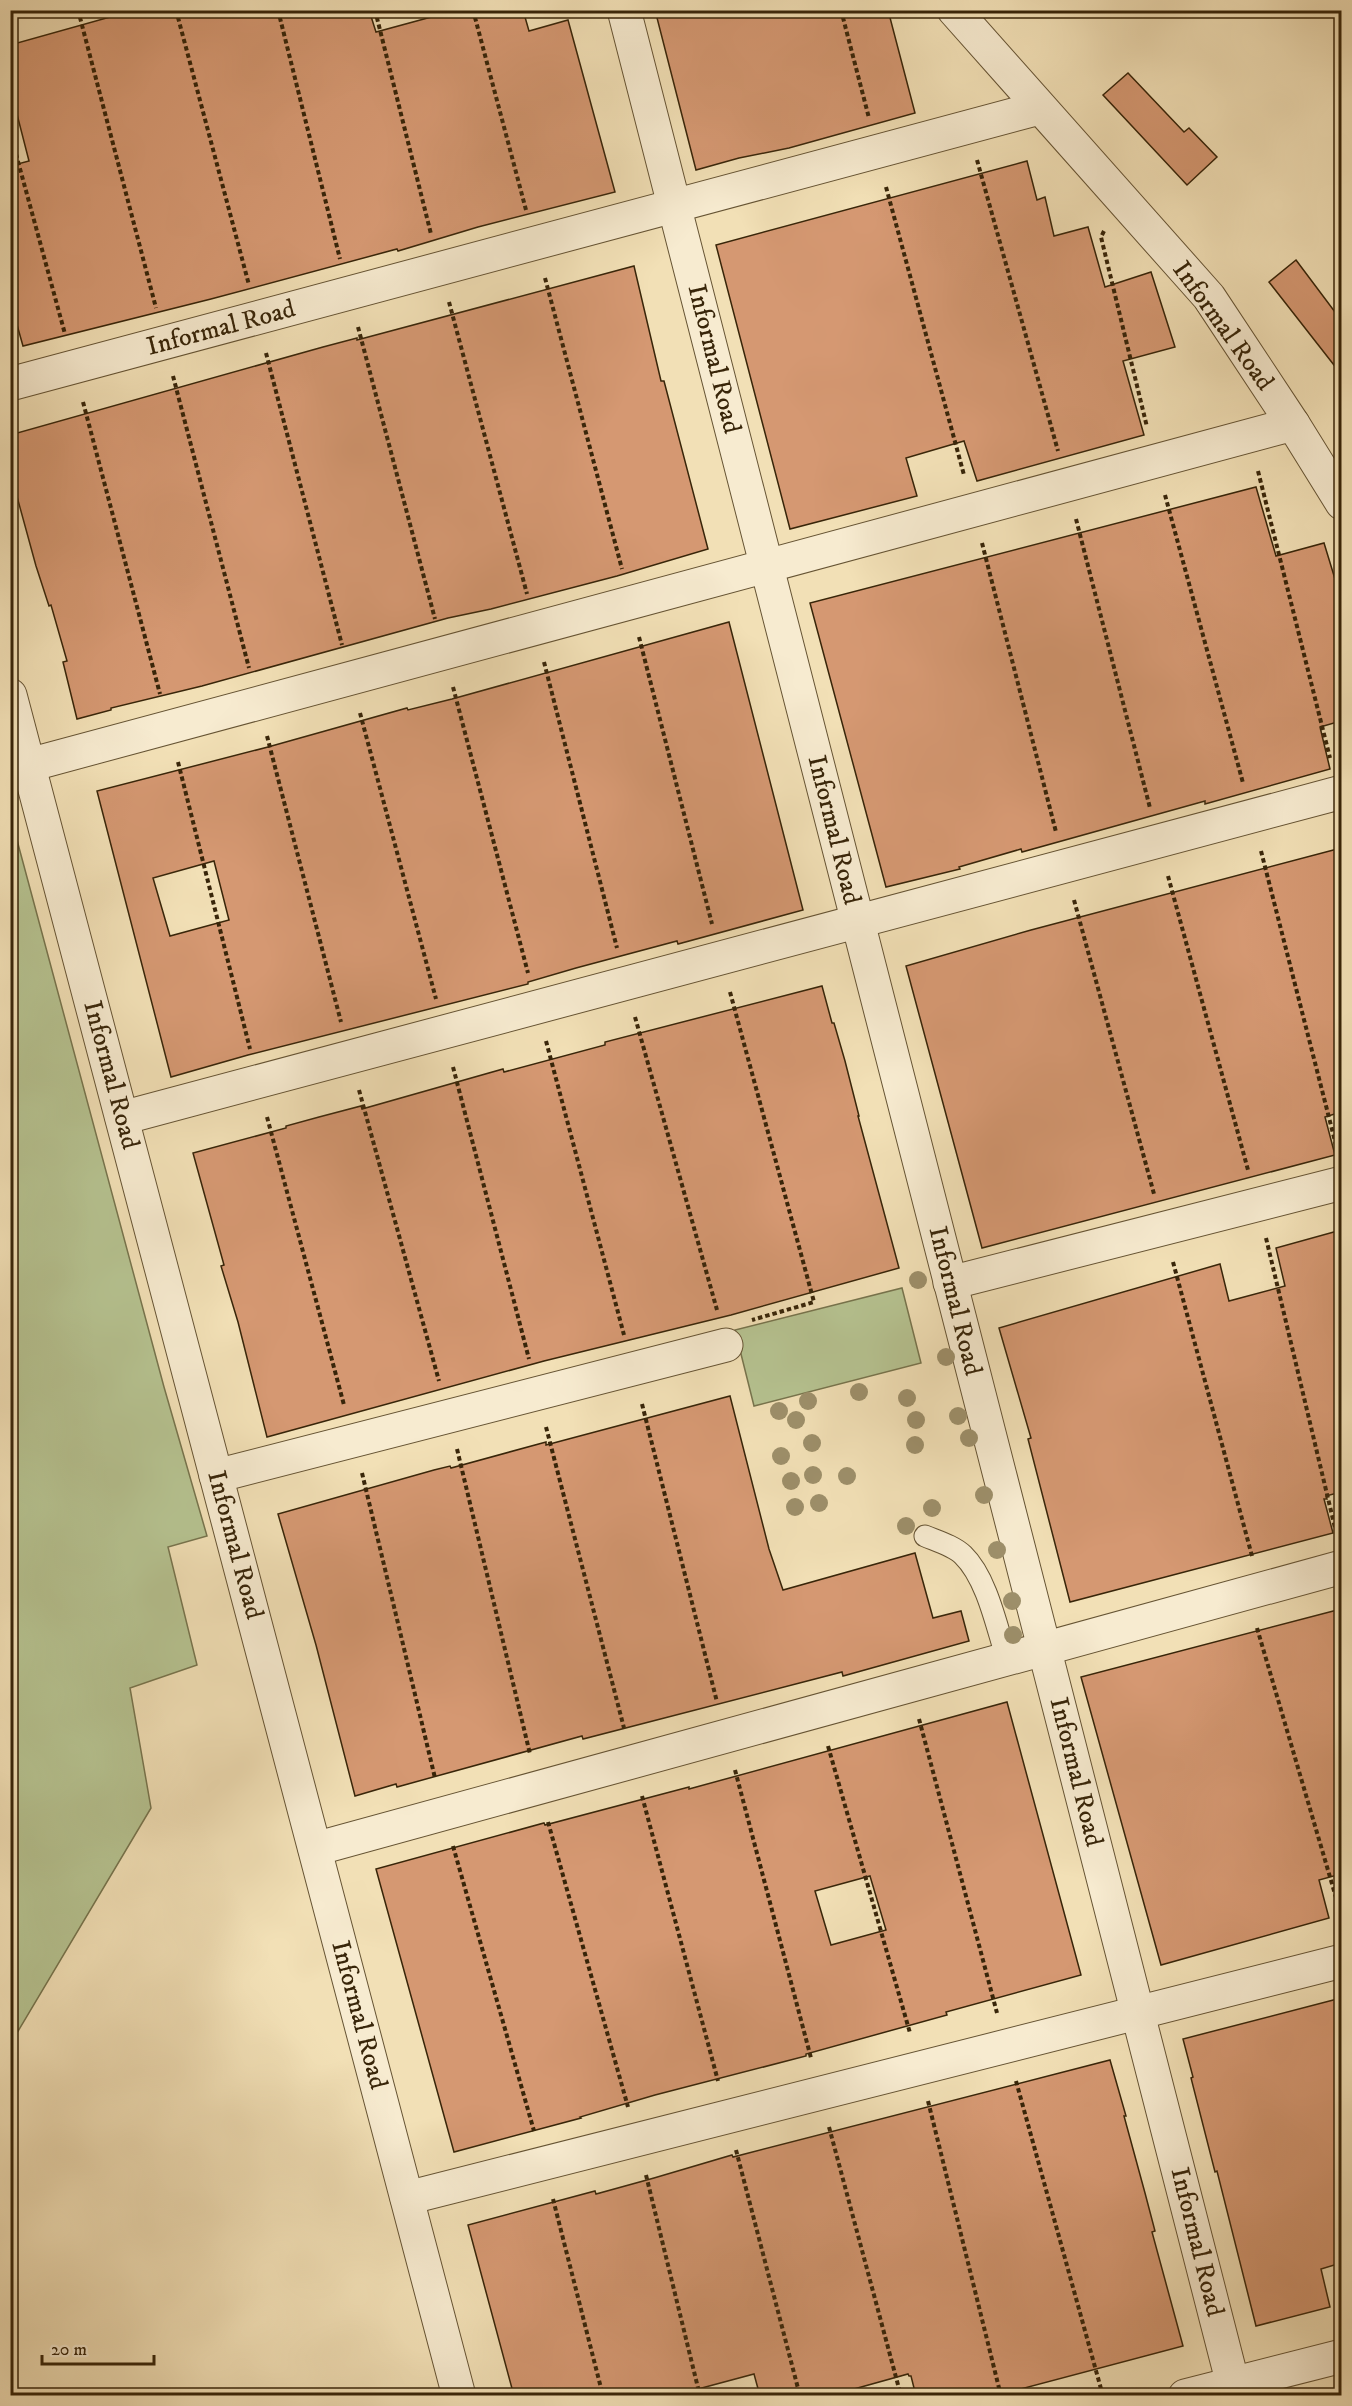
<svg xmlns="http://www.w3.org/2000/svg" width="1352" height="2406" viewBox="0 0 1352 2406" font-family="'IM FELL DW Pica',serif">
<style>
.green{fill:#b6c391;stroke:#77744d;stroke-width:1.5}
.building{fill:#d59872;stroke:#382509;stroke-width:1.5;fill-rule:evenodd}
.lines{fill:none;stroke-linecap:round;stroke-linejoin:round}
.lane-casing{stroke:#665434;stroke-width:23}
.street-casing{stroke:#665434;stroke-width:35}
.path{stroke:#382509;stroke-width:4;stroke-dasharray:4.5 3;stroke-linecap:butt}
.lane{stroke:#f7ebd0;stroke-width:21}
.street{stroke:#f7ebd0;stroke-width:33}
.tree{fill:#9d8f6a}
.labels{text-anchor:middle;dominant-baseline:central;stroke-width:6;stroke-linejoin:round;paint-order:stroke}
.street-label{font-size:26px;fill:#382509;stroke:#f7ebd0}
</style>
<rect width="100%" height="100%" fill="#f2e0b6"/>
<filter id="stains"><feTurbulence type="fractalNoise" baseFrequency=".00333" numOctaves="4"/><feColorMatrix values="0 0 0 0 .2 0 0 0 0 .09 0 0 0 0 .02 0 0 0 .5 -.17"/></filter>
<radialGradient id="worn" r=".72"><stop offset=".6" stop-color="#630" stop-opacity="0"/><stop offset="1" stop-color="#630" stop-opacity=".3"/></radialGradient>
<!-- green -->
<g class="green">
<path d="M10,814L164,1387L207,1536L168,1547L197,1665L130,1688L151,1808L11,2043Z"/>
<path d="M902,1288L921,1363L754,1406L735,1330Z"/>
</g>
<!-- building -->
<g class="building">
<path d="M135,10H369L376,32L457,10H523L529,31L568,20L615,192L478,227L398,251L397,249L211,299L23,346L10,300V166L29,161L10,87V45Z"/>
<path d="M655,10H888L915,113L789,148L739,158L696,170Z"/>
<path d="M1128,73L1184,132L1189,128L1217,157L1187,185L1103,95Z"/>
<path d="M1027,161L1037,200L1045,197L1054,236L1088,227L1105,287L1151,272L1175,347L1123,361L1144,435L977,481L964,441L906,458L917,496L790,529L716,245Z"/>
<path d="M1296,260L1341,320V374L1269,282Z"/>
<path d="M634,266L661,381H664L708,549L617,576L491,609L448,618L202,686L111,708V710L77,719L63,662L67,661L51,605L49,606L36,566L10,471V435L323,347L357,338V340Z"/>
<path d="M1256,487L1276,556L1324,543L1335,579L1341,602V721L1320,727L1330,769L1205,804V801L1022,852L1021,849L959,867L960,869L886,887L810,603Z"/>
<path d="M729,622L803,910L678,944L677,941L576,968L528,982V984L248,1055L171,1077L97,791L268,747L407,708L408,710L452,699ZM214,861L229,920L170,936L153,878Z"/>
<path d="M1341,848V1112L1325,1117L1335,1155L982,1248L906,966L1031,930Z"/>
<path d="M822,986L832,1023H834L845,1061L859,1116H858L899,1268L731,1315L544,1361L267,1437L238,1322L221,1266L224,1265L193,1153L286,1128V1126L319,1117L361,1106L362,1109L503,1069L504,1072L605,1045V1042Z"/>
<path d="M1341,1230V1492L1326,1496L1327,1499H1324L1333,1533L1070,1602L1028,1439L1031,1438L999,1328L1220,1264L1229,1301L1285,1286L1276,1248Z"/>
<path d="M730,1396L769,1549L783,1590L915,1553L933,1618L961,1611L969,1641L843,1676L842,1672L583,1739L582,1736L397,1787L396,1784L355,1796L316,1645L278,1514L434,1470L450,1466L451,1468L546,1442V1445Z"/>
<path d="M1341,1609V1874L1319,1880L1329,1918L1161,1965L1081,1677Z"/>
<path d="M1007,1702L1081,1975L946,2012L947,2015L806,2054V2056L655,2095L580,2117L581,2118L454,2152L376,1869L544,1823L545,1825L689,1787V1789ZM870,1876L886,1930L831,1945L815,1891Z"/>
<path d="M1341,1998V2263L1321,2269L1330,2307L1256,2326L1217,2171L1215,2172L1191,2078L1193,2077L1183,2039Z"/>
<path d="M1110,2060L1126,2116H1124L1145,2193L1155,2231L1152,2232L1183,2346L994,2396H916L911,2376H909L908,2374L829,2396H760L754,2374L672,2396H514L468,2225L595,2191L596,2194L654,2178L732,2155L733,2157Z"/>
</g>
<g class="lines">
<!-- lane casing -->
<g class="lane-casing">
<path id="lane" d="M925,1536C937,1541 954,1546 963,1555C987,1578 997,1628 1007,1659"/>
</g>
<!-- street casing -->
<g class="street-casing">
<g id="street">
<path d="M624,10L1236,2396"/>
<path d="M954,10L1209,297L1293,424L1342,503"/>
<path d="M10,384L1039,108"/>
<path d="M10,695L459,2396"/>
<path d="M29,765L1293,424"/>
<path d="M122,1118L1342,792"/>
<path d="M950,1283L1342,1183"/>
<path d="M216,1476L726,1345"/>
<path d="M315,1849L1342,1567"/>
<path d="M407,2198L1342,1961"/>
<path d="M1185,2396L1342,2356"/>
</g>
</g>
<!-- path -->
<g class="path">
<path d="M78,10L156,308"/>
<path d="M176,10L249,285"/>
<path d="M278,10L340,259"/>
<path d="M375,10L431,234"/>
<path d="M473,10L526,210"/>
<path d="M841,10L869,118"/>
<path d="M10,132L65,334"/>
<path d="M977,160L1058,451"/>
<path d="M886,187L964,475"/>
<path d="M1104,231L1101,237L1147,427"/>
<path d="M545,278L622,569"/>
<path d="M449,302L527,594"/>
<path d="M358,327L435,619"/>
<path d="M266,353L342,645"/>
<path d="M173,376L249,668"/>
<path d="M83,402L160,694"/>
<path d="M1258,471L1330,758"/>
<path d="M1165,495L1243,783"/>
<path d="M1076,519L1150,808"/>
<path d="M982,543L1056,832"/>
<path d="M639,637L712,924"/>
<path d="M544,662L617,948"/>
<path d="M453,687L528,973"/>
<path d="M360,713L436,999"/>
<path d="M267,736L341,1022"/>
<path d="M178,762L250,1049"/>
<path d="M1261,851L1337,1149"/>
<path d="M1168,876L1248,1170"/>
<path d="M1074,900L1154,1194"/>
<path d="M730,992L814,1302L752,1320"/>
<path d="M635,1017L717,1310"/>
<path d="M546,1041L624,1335"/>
<path d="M453,1067L529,1359"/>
<path d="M359,1090L439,1381"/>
<path d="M267,1117L344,1405"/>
<path d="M1266,1238L1336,1532"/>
<path d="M1173,1262L1252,1556"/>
<path d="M642,1404L717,1702"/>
<path d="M546,1427L624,1728"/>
<path d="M457,1449L530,1754"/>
<path d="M362,1473L435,1778"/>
<path d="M1257,1628L1342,1918"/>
<path d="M919,1719L997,2013"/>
<path d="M828,1746L910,2033"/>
<path d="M735,1770L811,2058"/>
<path d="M642,1796L718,2081"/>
<path d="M548,1822L628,2107"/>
<path d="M453,1846L534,2131"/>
<path d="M1016,2081L1103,2396"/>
<path d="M928,2101L1001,2396"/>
<path d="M829,2127L901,2396"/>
<path d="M736,2150L800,2396"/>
<path d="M646,2175L700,2396"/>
<path d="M553,2199L603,2396"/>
</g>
<!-- lane -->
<use href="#lane" class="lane"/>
<!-- street -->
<use href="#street" class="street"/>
</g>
<!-- trees -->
<g class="tree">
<circle cx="918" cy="1280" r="9"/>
<circle cx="946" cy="1357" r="9"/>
<circle cx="859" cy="1392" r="9"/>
<circle cx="907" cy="1398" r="9"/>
<circle cx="808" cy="1401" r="9"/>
<circle cx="779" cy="1411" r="9"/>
<circle cx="958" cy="1416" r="9"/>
<circle cx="796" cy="1420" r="9"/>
<circle cx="916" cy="1420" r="9"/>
<circle cx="969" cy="1438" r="9"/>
<circle cx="812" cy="1443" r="9"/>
<circle cx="915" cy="1445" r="9"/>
<circle cx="781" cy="1456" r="9"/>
<circle cx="813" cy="1475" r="9"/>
<circle cx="847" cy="1476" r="9"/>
<circle cx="791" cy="1481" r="9"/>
<circle cx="984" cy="1495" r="9"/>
<circle cx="819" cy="1503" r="9"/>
<circle cx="795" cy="1507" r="9"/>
<circle cx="932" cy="1508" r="9"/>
<circle cx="906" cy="1526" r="9"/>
<circle cx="997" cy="1550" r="9"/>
<circle cx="1012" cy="1601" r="9"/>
<circle cx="1013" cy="1635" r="9"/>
</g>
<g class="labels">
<!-- street labels -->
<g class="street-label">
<text transform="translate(1223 326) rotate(54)">Informal Road</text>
<text transform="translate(221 328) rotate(-15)">Informal Road</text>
<text transform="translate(714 359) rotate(76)">Informal Road</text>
<text transform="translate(834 830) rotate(76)">Informal Road</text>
<text transform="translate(111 1075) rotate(75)">Informal Road</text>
<text transform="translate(955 1301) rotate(76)">Informal Road</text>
<text transform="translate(235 1545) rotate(75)">Informal Road</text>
<text transform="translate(1076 1772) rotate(76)">Informal Road</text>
<text transform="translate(359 2015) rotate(75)">Informal Road</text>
<text transform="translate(1197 2242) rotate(76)">Informal Road</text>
</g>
</g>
<!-- margin -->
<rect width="1352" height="2406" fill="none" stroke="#f2e0b6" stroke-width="36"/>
<rect x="12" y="12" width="1328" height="2382" fill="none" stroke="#382509" stroke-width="3"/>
<rect x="18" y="18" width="1316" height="2370" fill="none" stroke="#382509" stroke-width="1.5"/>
<!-- scale -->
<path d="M42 2355v9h112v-9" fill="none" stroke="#382509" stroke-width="3"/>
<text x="51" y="2355" font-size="18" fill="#382509" stroke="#f7ebd0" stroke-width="4.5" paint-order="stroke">20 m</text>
<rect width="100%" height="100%" filter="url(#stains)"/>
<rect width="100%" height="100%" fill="url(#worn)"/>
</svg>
